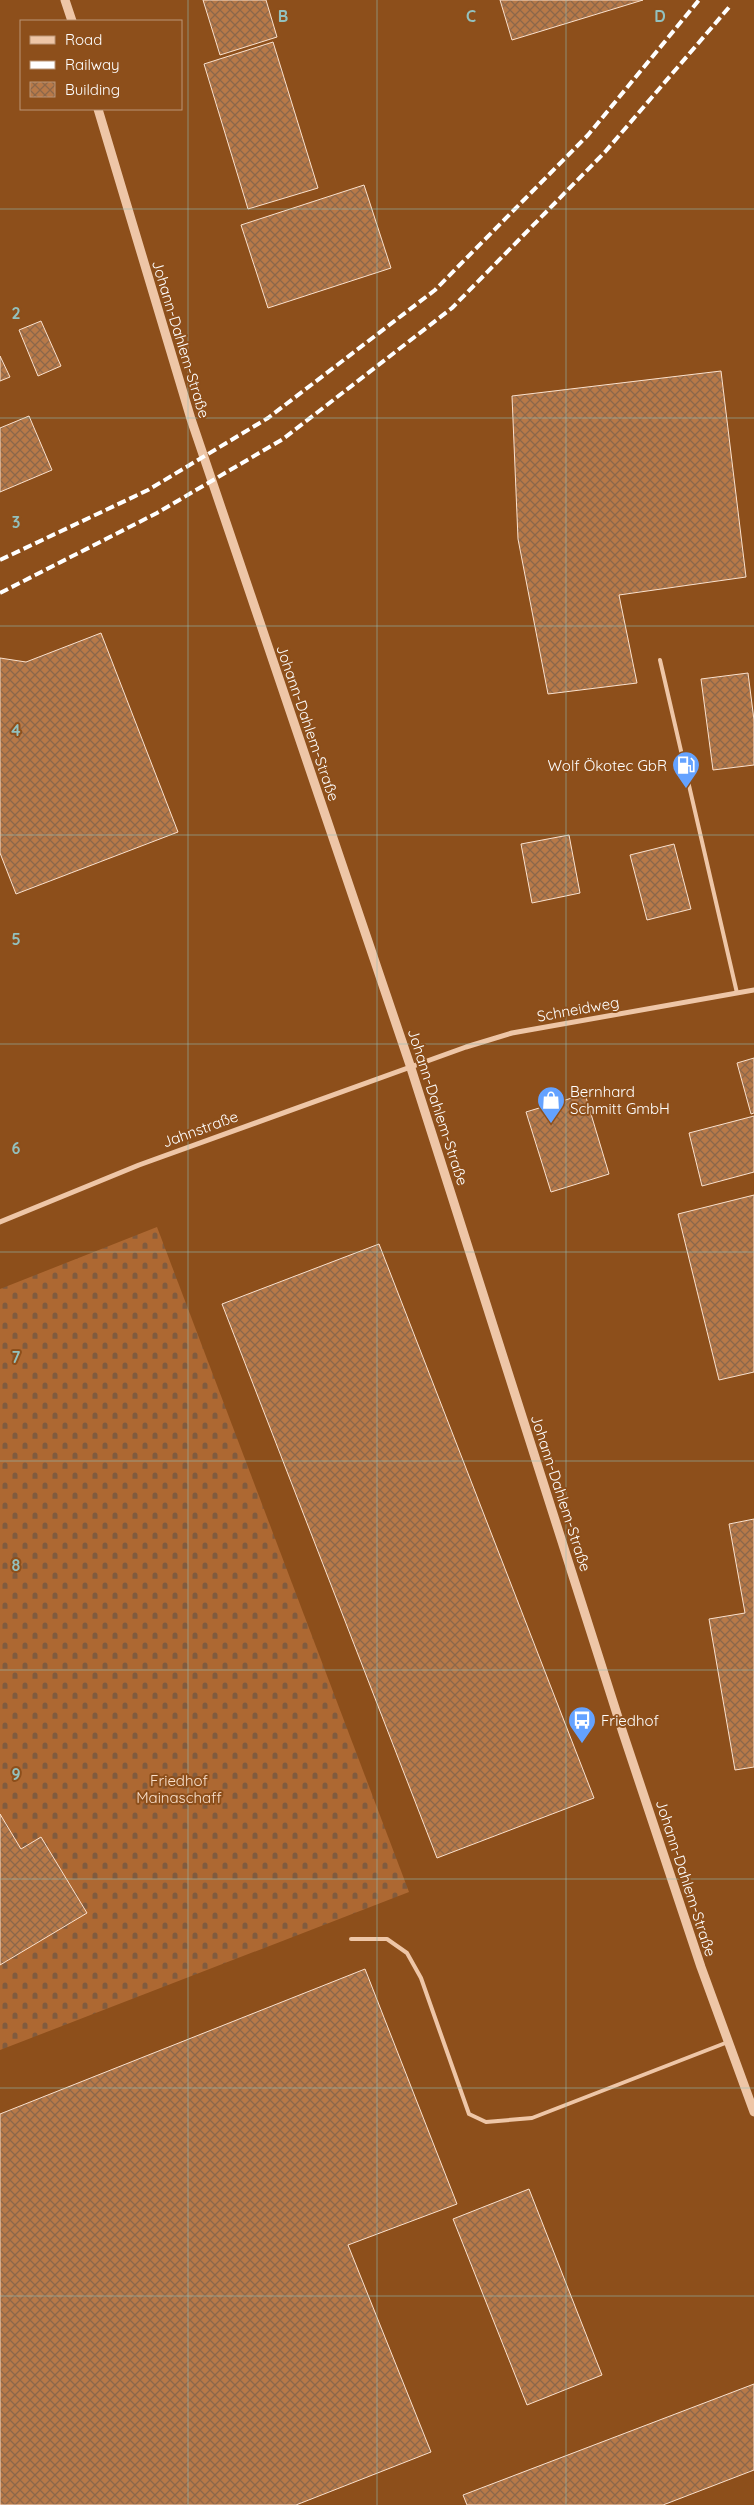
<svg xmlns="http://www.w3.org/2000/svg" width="754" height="2505" viewBox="0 0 754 2505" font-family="Quicksand,sans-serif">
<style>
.cemetery{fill:url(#cemetery-stones)}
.building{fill:url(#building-cross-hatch);stroke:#fae1cd}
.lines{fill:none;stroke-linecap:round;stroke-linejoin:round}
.service{stroke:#eec6a7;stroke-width:4}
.minor{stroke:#eec6a7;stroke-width:5}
.tertiary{stroke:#eec6a7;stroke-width:9}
.rail{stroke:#fff;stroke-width:4;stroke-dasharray:9 4;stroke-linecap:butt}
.grid{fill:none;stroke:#93c1be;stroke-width:1;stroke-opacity:0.55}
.labels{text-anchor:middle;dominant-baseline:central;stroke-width:4;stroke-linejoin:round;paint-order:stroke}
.street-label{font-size:15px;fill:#fff;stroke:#8d4f1b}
.poi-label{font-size:15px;fill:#fff;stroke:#8d4f1b;text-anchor:start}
.park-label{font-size:15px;fill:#fae1cd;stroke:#8d4f1b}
.grid-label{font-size:16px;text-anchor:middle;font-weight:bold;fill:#93c1be;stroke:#8d4f1b;stroke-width:4;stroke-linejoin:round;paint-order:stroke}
</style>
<defs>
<pattern id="cemetery-stones" width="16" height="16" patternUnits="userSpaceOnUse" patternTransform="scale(1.25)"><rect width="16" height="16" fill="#ad6832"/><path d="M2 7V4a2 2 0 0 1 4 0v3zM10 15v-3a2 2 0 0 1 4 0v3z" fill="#815b3e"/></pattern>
<pattern id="building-cross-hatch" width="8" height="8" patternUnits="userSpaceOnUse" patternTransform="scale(1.25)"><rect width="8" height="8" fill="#b77948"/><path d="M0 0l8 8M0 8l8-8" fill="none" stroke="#8c674a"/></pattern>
</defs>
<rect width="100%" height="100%" fill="#8d4f1b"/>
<!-- cemetery -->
<path class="cemetery" d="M157,1227L409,1892L0,2050V1289Z"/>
<!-- building -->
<g class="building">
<path d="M203,0H266L277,37L220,55Z"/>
<path d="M500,0H643L512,40Z"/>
<path d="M273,42L318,188L248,209L204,64Z"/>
<path d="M364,185L391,268L268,308L241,225Z"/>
<path d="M41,321L61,366L38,376L19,330Z"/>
<path d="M0,356L10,377L0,381Z"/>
<path d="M721,371L746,577L619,595L637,683L548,694L518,539L512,396Z"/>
<path d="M29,416L52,470L0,492V428Z"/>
<path d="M101,633L178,832L16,894L0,853V658L26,662Z"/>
<path d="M748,673L754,720V765L713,770L701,679Z"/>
<path d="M569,835L580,893L532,903L521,844Z"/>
<path d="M674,844L691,909L647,920L630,855Z"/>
<path d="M754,1058V1113L751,1114L737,1063Z"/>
<path d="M585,1094L609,1174L551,1192L526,1112Z"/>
<path d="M754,1116V1172L702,1186L689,1133Z"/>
<path d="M754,1195V1372L719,1380L678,1214Z"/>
<path d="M379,1244L594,1798L437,1858L222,1304Z"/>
<path d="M754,1519V1767L735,1770L709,1619L745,1613L729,1524Z"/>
<path d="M0,1814L21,1849L41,1837L87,1913L0,1965Z"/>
<path d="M365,1969L457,2204L348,2245L431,2452L296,2505H0V2114Z"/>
<path d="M529,2189L602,2375L527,2405L453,2219Z"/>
<path d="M754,2384V2470L663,2505H467L463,2495Z"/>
</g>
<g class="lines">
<!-- service -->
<g class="service">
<path d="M660,660L737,993"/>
<path d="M351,1939H387L407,1953L421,1978L469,2114L486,2122L532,2118L728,2042"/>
</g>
<!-- minor -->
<path class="minor" d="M0,1222L139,1165L466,1047L512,1033L754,990"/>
<!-- tertiary -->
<g class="tertiary">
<path d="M65,0L72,21"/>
<path d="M98,109L191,419L410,1065L623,1733L701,1967L754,2112"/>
</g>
<!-- rail -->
<g class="rail">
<path d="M0,560L148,490L268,418L435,290L588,135L699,0"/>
<path d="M0,593L157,513L283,439L452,308L605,152L731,5"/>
</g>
</g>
<!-- grid -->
<path class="grid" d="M188,0V2505M377,0V2505M566,0V2505M0,209H754M0,418H754M0,626H754M0,835H754M0,1044H754M0,1252H754M0,1461H754M0,1670H754M0,1879H754M0,2088H754M0,2296H754"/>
<!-- icons -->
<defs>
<g id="fuel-pin" transform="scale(1.4375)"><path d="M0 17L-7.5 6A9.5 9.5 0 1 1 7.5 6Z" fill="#64a2ff" stroke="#8d4f1b"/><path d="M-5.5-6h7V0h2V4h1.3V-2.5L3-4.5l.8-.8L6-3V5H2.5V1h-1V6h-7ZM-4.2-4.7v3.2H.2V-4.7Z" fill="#fff"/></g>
<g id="shop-pin" transform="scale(1.4375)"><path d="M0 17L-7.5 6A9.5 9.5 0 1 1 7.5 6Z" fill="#64a2ff" stroke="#8d4f1b"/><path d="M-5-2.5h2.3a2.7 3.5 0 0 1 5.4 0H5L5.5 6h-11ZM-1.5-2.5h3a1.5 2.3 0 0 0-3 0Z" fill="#fff"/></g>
<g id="bus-pin" transform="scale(1.4375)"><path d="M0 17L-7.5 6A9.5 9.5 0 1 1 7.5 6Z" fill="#64a2ff" stroke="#8d4f1b"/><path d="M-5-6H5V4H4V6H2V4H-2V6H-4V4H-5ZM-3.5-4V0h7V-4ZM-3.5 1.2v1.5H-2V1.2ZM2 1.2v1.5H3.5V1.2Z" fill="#fff"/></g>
</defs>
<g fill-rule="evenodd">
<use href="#fuel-pin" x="686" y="765"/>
<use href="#shop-pin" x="551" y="1100"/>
<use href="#bus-pin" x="582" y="1720"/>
</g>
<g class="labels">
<!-- street labels -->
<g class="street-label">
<text transform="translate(181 339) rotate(73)">Johann-Dahlem-Straße</text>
<text transform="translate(308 723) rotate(71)">Johann-Dahlem-Straße</text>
<text transform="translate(578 1009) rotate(-10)">Schneidweg</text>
<text transform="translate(438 1107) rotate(72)">Johann-Dahlem-Straße</text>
<text transform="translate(200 1129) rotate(-20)">Jahnstraße</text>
<text transform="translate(561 1493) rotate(72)">Johann-Dahlem-Straße</text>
<text transform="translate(686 1878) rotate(72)">Johann-Dahlem-Straße</text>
</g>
<!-- poi labels -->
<g class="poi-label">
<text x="667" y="765" text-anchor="end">Wolf Ökotec GbR</text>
<text x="570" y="1091">Bernhard<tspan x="570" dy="17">Schmitt GmbH</tspan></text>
<text x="601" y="1720">Friedhof</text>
</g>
<!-- park labels -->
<g class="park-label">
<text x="179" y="1780">Friedhof<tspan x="179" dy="17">Mainaschaff</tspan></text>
</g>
</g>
<g class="grid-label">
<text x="283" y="22">B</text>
<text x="471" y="22">C</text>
<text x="660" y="22">D</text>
<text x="16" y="319">2</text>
<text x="16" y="528">3</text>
<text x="16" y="736">4</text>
<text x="16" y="945">5</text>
<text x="16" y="1154">6</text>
<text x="16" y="1363">7</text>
<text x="16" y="1571">8</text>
<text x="16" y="1780">9</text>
</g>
<!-- legend -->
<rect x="20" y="20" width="162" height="90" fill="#8d4f1b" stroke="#bb9576"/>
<rect x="30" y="36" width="25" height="8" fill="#eec6a7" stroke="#bb9576"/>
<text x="65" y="45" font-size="15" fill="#ffffff">Road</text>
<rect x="30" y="61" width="25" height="8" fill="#ffffff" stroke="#bb9576"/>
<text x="65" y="70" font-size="15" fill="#ffffff">Railway</text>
<rect x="30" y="82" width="25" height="15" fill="url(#building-cross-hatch)" stroke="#bb9576"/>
<text x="65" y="95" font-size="15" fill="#ffffff">Building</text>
</svg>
